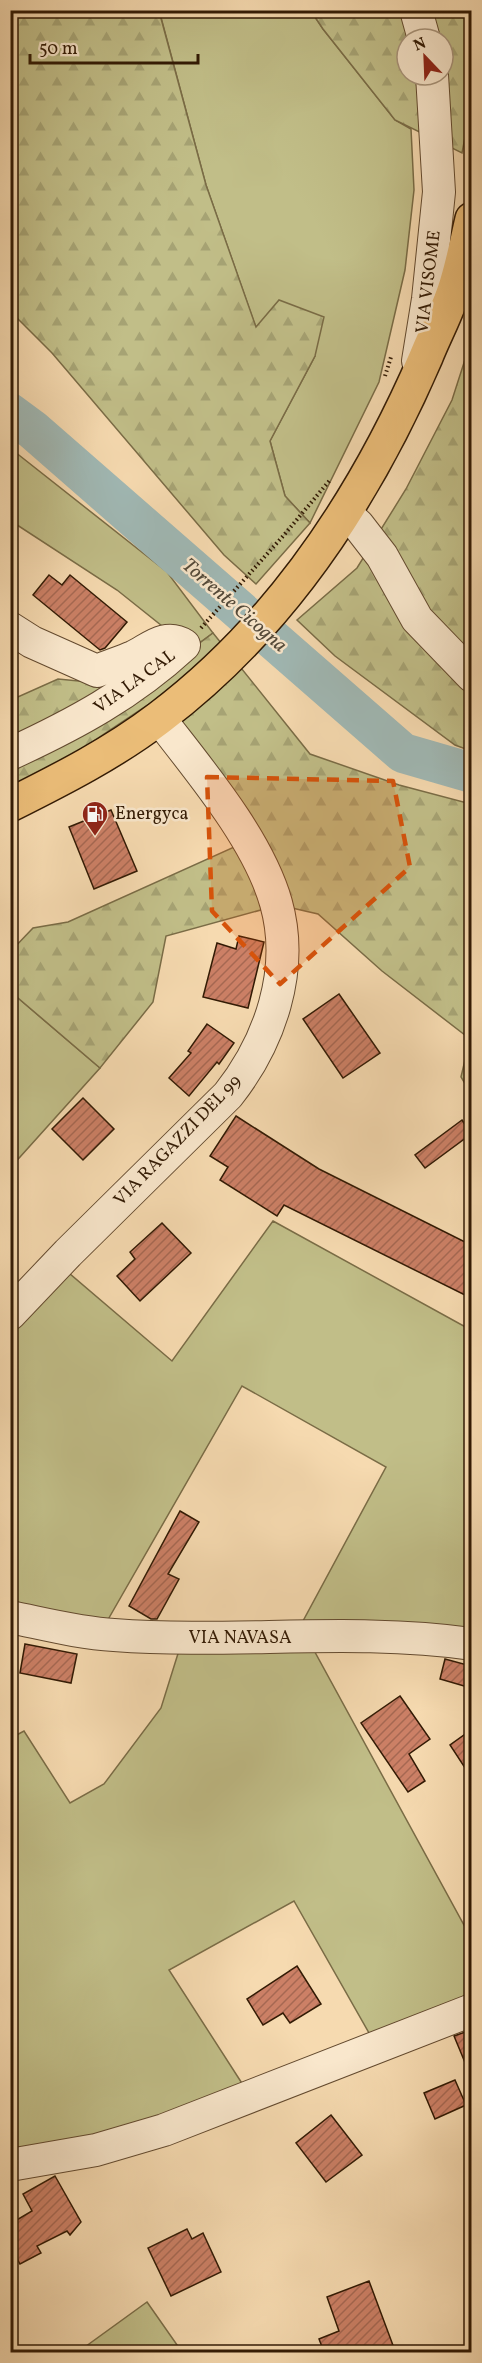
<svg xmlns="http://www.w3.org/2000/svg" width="482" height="2363" viewBox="0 0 482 2363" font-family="Vollkorn,serif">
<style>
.grass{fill:#c1be88;stroke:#7a6c46;stroke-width:1.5}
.forest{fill:url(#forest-firs);stroke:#7a6c46;stroke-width:1.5;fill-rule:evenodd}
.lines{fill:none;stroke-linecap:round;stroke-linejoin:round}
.river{stroke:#a0b8b4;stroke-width:40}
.building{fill:url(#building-hatch);stroke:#321a04;stroke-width:1.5}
.minor-casing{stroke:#634a2f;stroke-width:34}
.major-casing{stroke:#321a04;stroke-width:36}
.path{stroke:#321a04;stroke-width:4;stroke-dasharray:1.5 3;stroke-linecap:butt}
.minor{stroke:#f9e7cc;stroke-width:32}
.major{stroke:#ebbd78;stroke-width:33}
.marked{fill:#d6530b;fill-opacity:0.2;stroke:#d6530b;stroke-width:4.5;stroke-dasharray:12 8;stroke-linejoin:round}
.labels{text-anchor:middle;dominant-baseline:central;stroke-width:5;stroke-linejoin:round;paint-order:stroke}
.street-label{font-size:18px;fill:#321a04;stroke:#f9e7cc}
.poi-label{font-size:18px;fill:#321a04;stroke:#f9e7cc;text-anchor:start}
.water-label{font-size:20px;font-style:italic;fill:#534939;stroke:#f9e7cc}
</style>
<defs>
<pattern id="forest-firs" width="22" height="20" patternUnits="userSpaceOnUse" patternTransform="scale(1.5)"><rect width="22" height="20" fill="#c1be88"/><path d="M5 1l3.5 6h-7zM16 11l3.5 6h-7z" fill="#a6a374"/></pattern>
<pattern id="building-hatch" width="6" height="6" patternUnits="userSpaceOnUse" patternTransform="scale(1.5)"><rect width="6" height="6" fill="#cc8066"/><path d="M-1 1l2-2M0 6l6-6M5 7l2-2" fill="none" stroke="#a66852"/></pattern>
</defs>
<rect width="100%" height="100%" fill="#f6dab0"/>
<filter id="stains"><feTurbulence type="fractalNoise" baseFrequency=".00333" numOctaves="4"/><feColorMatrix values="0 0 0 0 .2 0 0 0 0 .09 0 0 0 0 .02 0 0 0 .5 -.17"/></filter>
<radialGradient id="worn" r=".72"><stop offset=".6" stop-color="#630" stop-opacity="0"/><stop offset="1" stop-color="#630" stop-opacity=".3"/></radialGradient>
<!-- grass -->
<g class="grass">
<path d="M159,10L311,11L323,29L395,120L411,129L414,190L405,270L379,382L310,523L285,496L270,441L315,356L256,328L206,185Z"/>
<path d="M10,448L167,572L213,633L191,649L117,590L11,521Z"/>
<path d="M11,992L100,1068L11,1167Z"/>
<path d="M273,1221L471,1330V1648L310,1643L471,1938V2005L373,2040L294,1901L169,1970L245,2088L166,2122L11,2158V1738L24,1731L70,1803L104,1784L161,1708L181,1644L297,1632L386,1467L242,1386L98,1637L11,1622L10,1311L56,1262L172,1361Z"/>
<path d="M147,2302L182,2352H78Z"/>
</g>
<!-- forest -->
<g class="forest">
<path d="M10,11H159L206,185L256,327L279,300L324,317L315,356L270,441L285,496L310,523L256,584L224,555L52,353L11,312Z"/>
<path d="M311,11H471V107L462,153L395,120L323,29ZM407,39H443V75H407Z"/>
<path d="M471,341V751L455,745L335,656L297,620L357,568L406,489L452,400Z"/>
<path d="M213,633L310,754L399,785L471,804V1094L461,1077L470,1039L382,971L318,914L279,905L166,936L153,1002L100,1068L11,992V951L33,928L68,922L241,844L152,702L71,756L11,786V700L58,679L141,687Z"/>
</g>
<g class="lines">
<!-- river -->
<path class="river" d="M10,413L33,430L403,753L472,773"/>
</g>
<!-- building -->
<g class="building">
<path d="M49,575L62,585L70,575L127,622L105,648L100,650L33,595Z"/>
<path d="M111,810L137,871L94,889L69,827Z"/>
<path d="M239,936L264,942L248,1008L203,997L217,943L236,949Z"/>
<path d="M339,994L380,1053L343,1078L303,1019Z"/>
<path d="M207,1024L234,1043L219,1064L217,1062L189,1096L169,1078L191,1053L188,1051Z"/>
<path d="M83,1098L114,1129L83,1160L52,1129Z"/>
<path d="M236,1116L319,1169L471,1245V1298L284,1205L277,1216L220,1180L228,1167L210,1156Z"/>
<path d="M462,1120L471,1134L425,1168L415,1155Z"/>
<path d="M162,1223L191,1253L140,1301L117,1276L135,1259L130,1252Z"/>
<path d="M180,1511L199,1522L168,1574L179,1579L157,1619H151L129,1606Z"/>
<path d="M25,1644L77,1654L71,1683L20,1673Z"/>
<path d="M445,1659L471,1666V1688L440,1679Z"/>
<path d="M400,1696L430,1739L409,1754L425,1781L408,1792L361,1723Z"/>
<path d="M471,1730V1777L450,1745Z"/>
<path d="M297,1966L321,2004L290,2023L283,2013L263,2025L247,1999Z"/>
<path d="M471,2030V2077L454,2036Z"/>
<path d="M455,2080L466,2105L435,2119L424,2093Z"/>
<path d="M331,2115L362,2155L326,2182L296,2143Z"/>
<path d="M55,2176L81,2222L70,2235L67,2231L37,2246L41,2253L20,2264L10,2246V2224L32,2211L23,2194Z"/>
<path d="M187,2229L192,2239L203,2233L221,2272L171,2296L148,2248Z"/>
<path d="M369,2281L394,2348L383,2352H324L319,2339L339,2331L327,2297Z"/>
</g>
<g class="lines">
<!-- minor casing -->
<g class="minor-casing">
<g id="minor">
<path d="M416,10L424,39"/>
<path d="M418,361L428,299L439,192L432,75"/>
<path d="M345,513L358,525L382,556L417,619L472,676"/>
<path d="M10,628L32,642L97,671C109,666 121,662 133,657C150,649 165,633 184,645C131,694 75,724 10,754"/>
<path d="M10,1314L68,1253L228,1095C270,1042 295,970 276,903C258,839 199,770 159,718"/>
<path d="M10,1617C45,1624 79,1633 114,1635C233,1644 353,1627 472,1644"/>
<path d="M10,2165L96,2150L164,2130L472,2010"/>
</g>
</g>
<!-- major casing -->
<g class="major-casing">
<path id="major" d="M10,805C62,779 113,753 159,718C281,626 366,496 426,357C436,332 450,307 457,281C463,261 467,240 472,219"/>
</g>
<!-- path -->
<g class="path">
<path d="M385,376L391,357"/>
<path d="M201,628L284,535L330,480"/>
</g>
<!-- minor -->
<use href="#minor" class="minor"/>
<!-- major -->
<use href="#major" class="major"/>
</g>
<!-- marked area -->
<path class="marked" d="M207,777L393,781L410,867L280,984L212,911Z"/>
<!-- icons -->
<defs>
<g id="fuel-pin" transform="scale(1.35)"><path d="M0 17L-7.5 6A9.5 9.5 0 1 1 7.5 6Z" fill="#8f2418" stroke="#f9e7cc"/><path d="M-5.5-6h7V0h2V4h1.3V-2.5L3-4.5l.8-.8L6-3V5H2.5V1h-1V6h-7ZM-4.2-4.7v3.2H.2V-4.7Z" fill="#fff"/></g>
</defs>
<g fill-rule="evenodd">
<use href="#fuel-pin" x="95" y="814"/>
</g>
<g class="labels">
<!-- street labels -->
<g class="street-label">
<text transform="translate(429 282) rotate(-83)">VIA VISOME</text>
<text transform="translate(135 682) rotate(-36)">VIA LA CAL</text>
<text transform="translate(178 1141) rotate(-46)">VIA RAGAZZI DEL 99</text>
<text x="240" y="1638">VIA NAVASA</text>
</g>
<!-- poi labels -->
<g class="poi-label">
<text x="115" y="814">Energyca</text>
</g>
<!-- water labels -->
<g class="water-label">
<text transform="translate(234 606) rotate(41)">Torrente Cicogna</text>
</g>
</g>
<!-- margin -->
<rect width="482" height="2363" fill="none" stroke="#f6dab0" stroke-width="36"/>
<rect x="12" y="12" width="458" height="2339" fill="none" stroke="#321a04" stroke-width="3"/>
<rect x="18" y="18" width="446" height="2327" fill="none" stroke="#321a04" stroke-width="1.5"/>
<!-- north arrow -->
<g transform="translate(425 57) rotate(337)"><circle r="28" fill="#f9e7cc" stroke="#a9957c" stroke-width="1.5"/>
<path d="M0-4.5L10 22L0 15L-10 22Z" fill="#8f2418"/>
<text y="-9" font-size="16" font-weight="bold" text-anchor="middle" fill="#321a04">N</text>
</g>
<!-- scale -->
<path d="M30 54v9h168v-9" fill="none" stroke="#321a04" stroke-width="3"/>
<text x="39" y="54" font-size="18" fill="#321a04" stroke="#f9e7cc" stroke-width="4.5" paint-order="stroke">50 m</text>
<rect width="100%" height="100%" filter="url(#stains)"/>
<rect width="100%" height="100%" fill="url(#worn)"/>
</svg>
